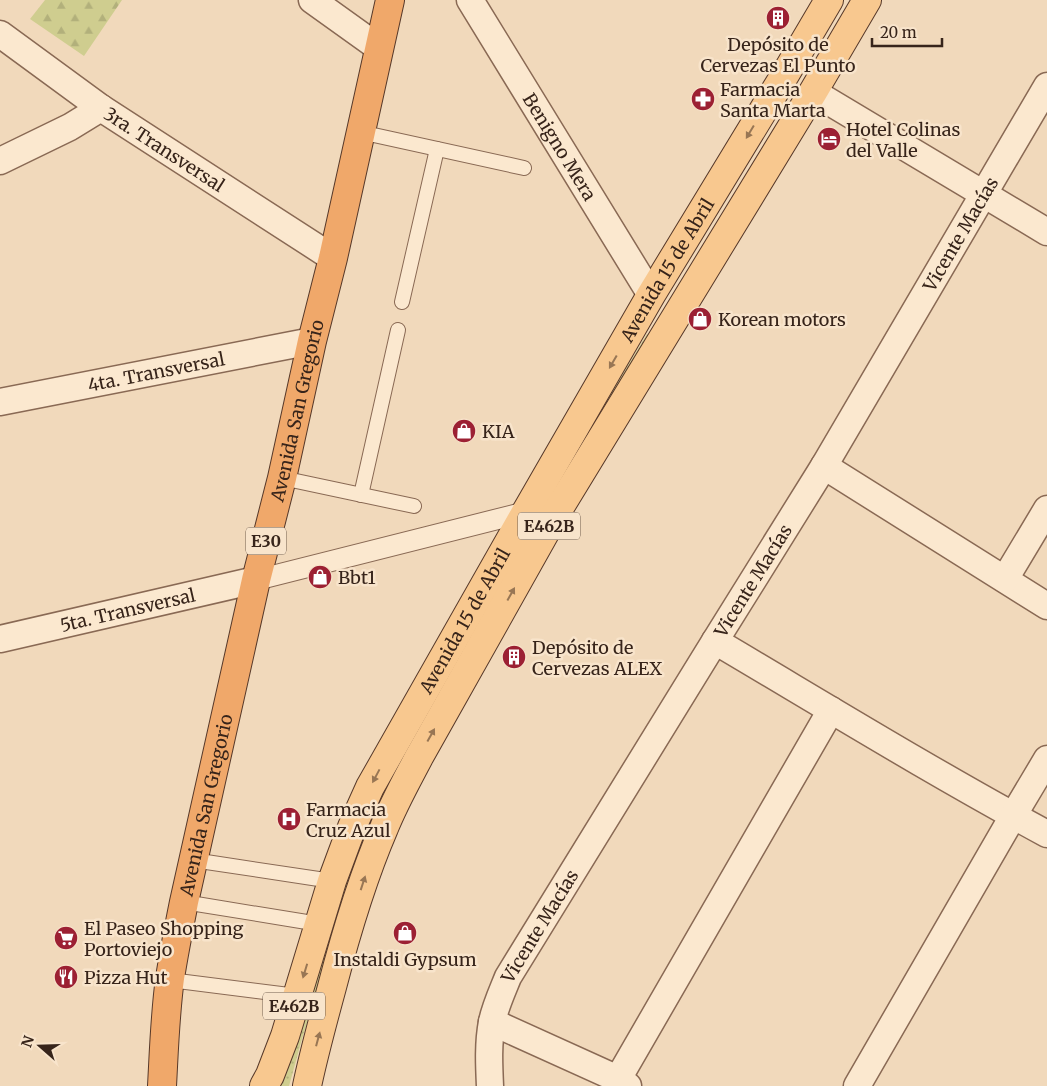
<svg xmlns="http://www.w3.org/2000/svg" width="1047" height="1086" viewBox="0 0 1047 1086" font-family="Merriweather,serif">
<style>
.grass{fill:url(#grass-dots)}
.forest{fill:url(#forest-firs)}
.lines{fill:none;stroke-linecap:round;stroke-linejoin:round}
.service-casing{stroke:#896954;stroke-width:16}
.pedestrian-casing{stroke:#896954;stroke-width:22}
.minor-casing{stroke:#896954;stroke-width:29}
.primary-casing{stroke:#563829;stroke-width:30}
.trunk-casing{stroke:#563829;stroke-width:30}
.service{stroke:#fbe8cf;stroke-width:14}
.pedestrian{stroke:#fbe8cf;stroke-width:20}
.minor{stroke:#fbe8cf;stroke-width:26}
.primary{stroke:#f8c88f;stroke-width:28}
.trunk{stroke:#f0a86a;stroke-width:28}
.oneway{fill:#987654}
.labels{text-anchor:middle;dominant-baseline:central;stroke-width:5;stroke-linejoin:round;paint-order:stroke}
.shield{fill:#f8e4cb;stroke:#715e4f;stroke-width:1}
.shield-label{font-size:16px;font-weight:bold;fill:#37241a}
.poi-label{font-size:18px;fill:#37241a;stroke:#f8e4cb;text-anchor:start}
.street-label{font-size:18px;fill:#37241a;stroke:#f8e4cb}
</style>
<defs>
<pattern id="grass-dots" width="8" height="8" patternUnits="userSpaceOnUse" patternTransform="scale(1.25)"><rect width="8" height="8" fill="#cfcd8f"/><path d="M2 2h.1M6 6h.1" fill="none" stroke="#b2b07b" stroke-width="1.8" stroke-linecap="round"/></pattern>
<pattern id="forest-firs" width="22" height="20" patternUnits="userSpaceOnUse" patternTransform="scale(1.25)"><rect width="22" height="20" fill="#cfcd8f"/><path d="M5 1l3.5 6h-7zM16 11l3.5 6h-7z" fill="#b2b07b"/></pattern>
</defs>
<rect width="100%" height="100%" fill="#f1d9bb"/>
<!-- grass -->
<path class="grass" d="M647,334L649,335L352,877L302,1039L289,1086H279L347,876L374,807L535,519Z"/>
<!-- forest -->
<path class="forest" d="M45,0H122L84,56L30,19Z"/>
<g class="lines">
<!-- service casing -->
<g class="service-casing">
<g id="service">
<path d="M360,132L524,168"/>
<path d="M402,302L437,149"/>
<path d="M282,478L414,506"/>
<path d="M361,495L398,330"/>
<path d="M193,860L332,881"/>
<path d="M184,902L319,924"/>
<path d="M170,980L297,996"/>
</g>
</g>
<!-- pedestrian casing -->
<g class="pedestrian-casing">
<path id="pedestrian" d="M256,580L526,512"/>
</g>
<!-- minor casing -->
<g class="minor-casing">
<g id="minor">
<path d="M312,0L379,48"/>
<path id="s1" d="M470,0L651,295"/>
<path id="s2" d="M0,34L101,108L333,258"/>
<path d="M813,92L1047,232"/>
<path d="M0,161L70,127L101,108"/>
<path id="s3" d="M0,402L312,341"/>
<path d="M824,466L1047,606"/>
<path d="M1005,579L1047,509"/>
<path id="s4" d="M0,639L256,580"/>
<path d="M715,641C825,706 934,773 1047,834"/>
<path d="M492,1022L618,1079L628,1086"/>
<path d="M618,1079L831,710"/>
<path id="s5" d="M490,1086C489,1065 488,1043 492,1022C495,1007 502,992 508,977L715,641L824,466L1047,86"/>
<path d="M857,1086L1013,816L1047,759"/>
</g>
</g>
<!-- primary casing -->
<g class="primary-casing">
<g id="primary">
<path id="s6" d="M264,1086L270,1075L285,1036L332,881L352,827L370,787L526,512L651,295L786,73L829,0"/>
<path d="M307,1086C314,1053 323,1020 332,987C346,933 362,879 384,828C394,803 407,780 419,757L555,515L813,92L867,0"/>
</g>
</g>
<!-- trunk casing -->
<g class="trunk-casing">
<g id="trunk">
<path id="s7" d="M162,1086C164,1050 165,1014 170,978C174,952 179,927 184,902L256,580L282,478L312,341L333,258L390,0"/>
</g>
</g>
<!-- service -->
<use href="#service" class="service"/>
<!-- pedestrian -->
<use href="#pedestrian" class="pedestrian"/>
<!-- minor -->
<use href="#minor" class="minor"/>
<!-- primary -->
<use href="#primary" class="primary"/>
<!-- trunk -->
<use href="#trunk" class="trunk"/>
</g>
<!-- one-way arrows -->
<defs><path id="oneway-solid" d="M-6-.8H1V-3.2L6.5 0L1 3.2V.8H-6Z" transform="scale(1.25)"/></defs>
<g class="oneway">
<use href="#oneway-solid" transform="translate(750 132) rotate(121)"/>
<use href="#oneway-solid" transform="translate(613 362) rotate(120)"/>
<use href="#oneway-solid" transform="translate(511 594) rotate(-61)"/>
<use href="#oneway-solid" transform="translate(431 735) rotate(-61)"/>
<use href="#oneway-solid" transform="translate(376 776) rotate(118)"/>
<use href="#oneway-solid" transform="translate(363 883) rotate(-72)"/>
<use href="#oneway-solid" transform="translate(305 971) rotate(107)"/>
<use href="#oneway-solid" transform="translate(318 1039) rotate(-75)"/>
</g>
<!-- icons -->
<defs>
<g id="building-disc" transform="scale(1.25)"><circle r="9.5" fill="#9c2033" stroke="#f8e4cb"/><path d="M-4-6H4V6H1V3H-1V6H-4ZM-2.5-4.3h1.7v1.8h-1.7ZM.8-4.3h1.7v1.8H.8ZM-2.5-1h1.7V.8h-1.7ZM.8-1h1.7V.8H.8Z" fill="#fff"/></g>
<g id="pharmacy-disc" transform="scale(1.25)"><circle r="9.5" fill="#9c2033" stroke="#f8e4cb"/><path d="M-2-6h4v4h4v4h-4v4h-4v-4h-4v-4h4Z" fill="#fff"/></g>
<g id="hotel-disc" transform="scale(1.25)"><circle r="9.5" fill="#9c2033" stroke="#f8e4cb"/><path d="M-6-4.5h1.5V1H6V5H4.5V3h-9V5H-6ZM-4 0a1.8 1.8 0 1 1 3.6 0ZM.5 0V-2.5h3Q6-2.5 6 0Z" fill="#fff"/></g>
<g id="shop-disc" transform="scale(1.25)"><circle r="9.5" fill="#9c2033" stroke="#f8e4cb"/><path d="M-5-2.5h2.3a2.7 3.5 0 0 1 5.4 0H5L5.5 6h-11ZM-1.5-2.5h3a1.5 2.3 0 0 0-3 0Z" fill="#fff"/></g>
<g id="hospital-disc" transform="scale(1.25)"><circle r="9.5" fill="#9c2033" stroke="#f8e4cb"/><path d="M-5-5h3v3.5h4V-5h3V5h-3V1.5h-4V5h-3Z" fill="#fff"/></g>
<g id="supermarket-disc" transform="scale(1.25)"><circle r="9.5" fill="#9c2033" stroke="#f8e4cb"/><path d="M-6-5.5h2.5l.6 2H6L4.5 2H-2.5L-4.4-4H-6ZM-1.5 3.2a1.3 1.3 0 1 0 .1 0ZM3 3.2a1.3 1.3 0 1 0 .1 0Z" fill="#fff"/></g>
<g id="restaurant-disc" transform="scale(1.25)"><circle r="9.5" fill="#9c2033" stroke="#f8e4cb"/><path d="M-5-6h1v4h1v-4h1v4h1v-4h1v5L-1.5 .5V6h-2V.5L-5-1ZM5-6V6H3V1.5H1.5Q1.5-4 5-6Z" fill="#fff"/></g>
</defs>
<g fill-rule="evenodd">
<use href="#building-disc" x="778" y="18"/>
<use href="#pharmacy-disc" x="703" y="99"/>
<use href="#hotel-disc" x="829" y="139"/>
<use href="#shop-disc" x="700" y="319"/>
<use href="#shop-disc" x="464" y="431"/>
<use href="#shop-disc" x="320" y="577"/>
<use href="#building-disc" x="514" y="657"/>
<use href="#hospital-disc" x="289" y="819"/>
<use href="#shop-disc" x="405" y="933"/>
<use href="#supermarket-disc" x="66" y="938"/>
<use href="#restaurant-disc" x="66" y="977"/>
</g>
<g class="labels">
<!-- shield labels -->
<g class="shield">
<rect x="518" y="512.5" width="62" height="27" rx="4"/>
<rect x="246" y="527.5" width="40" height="27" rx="4"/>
<rect x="263" y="992.5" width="62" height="27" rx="4"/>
</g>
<g class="shield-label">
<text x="549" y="526">E462B</text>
<text x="266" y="541">E30</text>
<text x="294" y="1006">E462B</text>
</g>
<!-- poi labels -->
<g class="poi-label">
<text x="778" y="44" text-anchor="middle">Depósito de<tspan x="778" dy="21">Cervezas El Punto</tspan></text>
<text x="720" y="89">Farmacia<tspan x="720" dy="21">Santa Marta</tspan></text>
<text x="846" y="129">Hotel Colinas<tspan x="846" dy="21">del Valle</tspan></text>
<text x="718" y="319">Korean motors</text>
<text x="482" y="431">KIA</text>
<text x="338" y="577">Bbt1</text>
<text x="532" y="647">Depósito de<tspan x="532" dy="21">Cervezas ALEX</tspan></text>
<text x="306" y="809">Farmacia<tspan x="306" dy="21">Cruz Azul</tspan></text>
<text x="84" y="928">El Paseo Shopping<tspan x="84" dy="21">Portoviejo</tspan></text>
<text x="405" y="959" text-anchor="middle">Instaldi Gypsum</text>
<text x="84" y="977">Pizza Hut</text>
</g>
<!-- street labels -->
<g class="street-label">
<text stroke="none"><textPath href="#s1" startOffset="172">Benigno Mera</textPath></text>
<text stroke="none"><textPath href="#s2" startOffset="201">3ra. Transversal</textPath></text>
<text stroke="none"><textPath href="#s5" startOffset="982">Vicente Macías</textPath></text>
<text stroke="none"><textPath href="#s6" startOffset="914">Avenida 15 de Abril</textPath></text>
<text stroke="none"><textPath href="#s3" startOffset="159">4ta. Transversal</textPath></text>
<text stroke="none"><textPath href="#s7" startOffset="690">Avenida San Gregorio</textPath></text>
<text stroke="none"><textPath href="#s5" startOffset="578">Vicente Macías</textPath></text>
<text stroke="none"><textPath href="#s4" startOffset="131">5ta. Transversal</textPath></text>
<text stroke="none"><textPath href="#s6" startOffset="509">Avenida 15 de Abril</textPath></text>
<text stroke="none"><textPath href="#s7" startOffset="285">Avenida San Gregorio</textPath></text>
<text stroke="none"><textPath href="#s5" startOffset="172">Vicente Macías</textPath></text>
</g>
</g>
<!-- north arrow -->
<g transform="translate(40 1046) rotate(290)" stroke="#f8e4cb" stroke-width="4" paint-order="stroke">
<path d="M0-4L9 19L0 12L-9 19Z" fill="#37241a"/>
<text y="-8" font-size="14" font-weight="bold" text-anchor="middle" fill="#37241a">N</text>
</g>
<!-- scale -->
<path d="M872 38v8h70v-8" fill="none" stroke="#37241a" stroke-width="2.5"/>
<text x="880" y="38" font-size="15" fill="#37241a" stroke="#f8e4cb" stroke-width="4" paint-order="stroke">20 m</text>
</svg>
